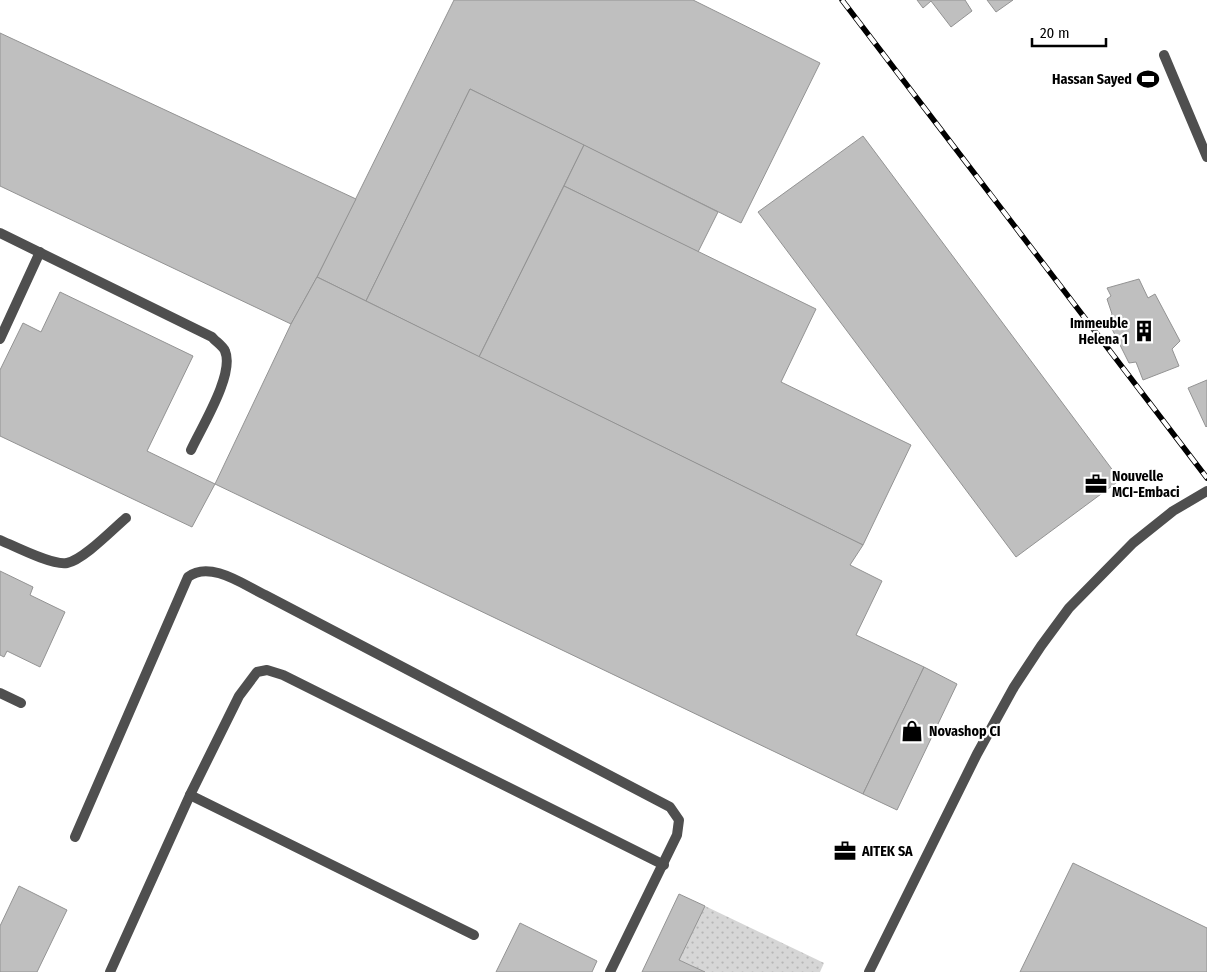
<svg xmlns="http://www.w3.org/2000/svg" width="1207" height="972" viewBox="0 0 1207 972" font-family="'Fira Sans Condensed',sans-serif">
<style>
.garden{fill:url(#garden-dots)}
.building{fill:#bfbfbf;stroke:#939393}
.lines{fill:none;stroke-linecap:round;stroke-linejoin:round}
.service{stroke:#4f4f4f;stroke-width:10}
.minor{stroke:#4f4f4f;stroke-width:10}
.tertiary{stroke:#4f4f4f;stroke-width:10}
.rail-casing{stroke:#000;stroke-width:5.5}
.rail{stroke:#fff;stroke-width:4;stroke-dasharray:11;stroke-linecap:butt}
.labels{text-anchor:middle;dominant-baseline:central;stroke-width:4.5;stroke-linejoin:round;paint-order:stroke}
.poi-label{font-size:14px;font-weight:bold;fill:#000;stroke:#fff;text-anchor:start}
</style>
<defs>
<pattern id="garden-dots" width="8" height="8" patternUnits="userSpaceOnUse" patternTransform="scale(1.25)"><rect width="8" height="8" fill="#d6d6d6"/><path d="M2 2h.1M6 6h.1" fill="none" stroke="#b6b6b6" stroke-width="1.8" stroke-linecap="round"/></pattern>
</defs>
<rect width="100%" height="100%" fill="#fff"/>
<!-- garden -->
<path class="garden" d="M705,906L824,963L820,972H705L679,960Z"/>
<!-- building -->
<g class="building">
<path d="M454,0H693L820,63L741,223L470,89L366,301L317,277Z"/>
<path d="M917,0H965L972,11L951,27L931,1L923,8Z"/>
<path d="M987,0H1013L996,12Z"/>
<path d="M0,33L356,199L317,277L291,324L0,186Z"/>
<path d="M470,89L584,145L479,357L366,301Z"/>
<path d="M863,136L1120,480L1016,557L758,212Z"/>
<path d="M584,145L718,212L698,252L564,186Z"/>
<path d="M564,186L816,309L781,382L911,445L863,545L479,357Z"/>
<path d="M317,277L863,545L850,565L882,581L856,635L924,667L863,794L215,484L291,324Z"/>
<path d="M1139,279L1148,298L1155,294L1180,341L1172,349L1179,366L1143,380L1136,362L1129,363L1108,321L1112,314L1107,299L1111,296L1107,288Z"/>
<path d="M60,292L193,356L147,451L215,484L192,527L0,436V370L23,323L41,332Z"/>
<path d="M1207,380V426L1206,427L1188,388Z"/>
<path d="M0,571L33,587L30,595L65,612L40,667L7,651L4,657L0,655Z"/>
<path d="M924,667L957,684L897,810L863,794Z"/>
<path d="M1073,863L1207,928V972H1020Z"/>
<path d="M19,886L67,910L37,972H0V926Z"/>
<path d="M679,894L705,906L679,960L705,972H642Z"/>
<path d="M520,923L597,961L592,972H496Z"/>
</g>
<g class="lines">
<!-- service -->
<g class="service">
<path d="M0,233L212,337C215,341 223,346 225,351C235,374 201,428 191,450"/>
<path d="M0,339L40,252"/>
<path d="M190,795L474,935"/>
<path d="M75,837L188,577C210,560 244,585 265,595L670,807L679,820L677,835L610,972"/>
<path d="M110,972L190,795L239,696L257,672L267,670L283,675L664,865"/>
</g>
<!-- minor -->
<g class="minor">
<path d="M1164,55L1207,157"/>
<path d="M0,540C14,546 53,566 67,563C83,560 112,530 126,518"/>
<path d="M0,693L21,703"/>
</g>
<!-- tertiary -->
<path class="tertiary" d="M869,972L977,754L1014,687L1041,646L1069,608L1133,543L1173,511L1207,491"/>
<!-- rail casing -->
<g class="rail-casing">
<path id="rail" d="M842,0L1207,478"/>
</g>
<!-- rail -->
<use href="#rail" class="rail"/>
</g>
<!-- icons -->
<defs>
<g id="stadium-bare" transform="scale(1.725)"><path d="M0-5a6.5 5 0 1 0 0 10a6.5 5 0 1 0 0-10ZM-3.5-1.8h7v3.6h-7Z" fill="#000" stroke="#fff" stroke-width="2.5" paint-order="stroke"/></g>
<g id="building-bare" transform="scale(1.725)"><path d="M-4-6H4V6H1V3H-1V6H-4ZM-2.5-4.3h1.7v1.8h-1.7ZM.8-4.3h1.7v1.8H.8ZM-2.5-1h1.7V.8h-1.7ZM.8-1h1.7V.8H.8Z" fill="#000" stroke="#fff" stroke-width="2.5" paint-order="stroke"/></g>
<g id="office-bare" transform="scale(1.725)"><path d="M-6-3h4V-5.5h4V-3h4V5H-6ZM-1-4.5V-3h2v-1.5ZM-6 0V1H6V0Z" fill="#000" stroke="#fff" stroke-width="2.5" paint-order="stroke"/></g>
<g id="shop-bare" transform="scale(1.725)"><path d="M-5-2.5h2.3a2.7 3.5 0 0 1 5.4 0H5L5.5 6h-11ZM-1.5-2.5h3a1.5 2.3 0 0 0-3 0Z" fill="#000" stroke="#fff" stroke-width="2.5" paint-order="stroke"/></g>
</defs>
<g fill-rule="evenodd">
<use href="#stadium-bare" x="1148" y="79"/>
<use href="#building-bare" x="1144" y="331"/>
<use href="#office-bare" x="1096" y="484"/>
<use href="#shop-bare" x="912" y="731"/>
<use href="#office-bare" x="845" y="851"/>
</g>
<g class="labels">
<!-- poi labels -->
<g class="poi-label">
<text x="1132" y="79" text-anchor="end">Hassan Sayed</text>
<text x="1128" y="323" text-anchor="end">Immeuble<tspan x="1128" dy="16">Helena 1</tspan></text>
<text x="1112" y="476">Nouvelle<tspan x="1112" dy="16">MCI-Embaci</tspan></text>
<text x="929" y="731">Novashop CI</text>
<text x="862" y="851">AITEK SA</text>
</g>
</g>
<!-- scale -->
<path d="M1032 38v8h74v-8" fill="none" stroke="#000000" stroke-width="2.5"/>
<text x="1040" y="38" font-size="15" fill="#000000" stroke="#ffffff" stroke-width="4" paint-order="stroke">20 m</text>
</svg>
